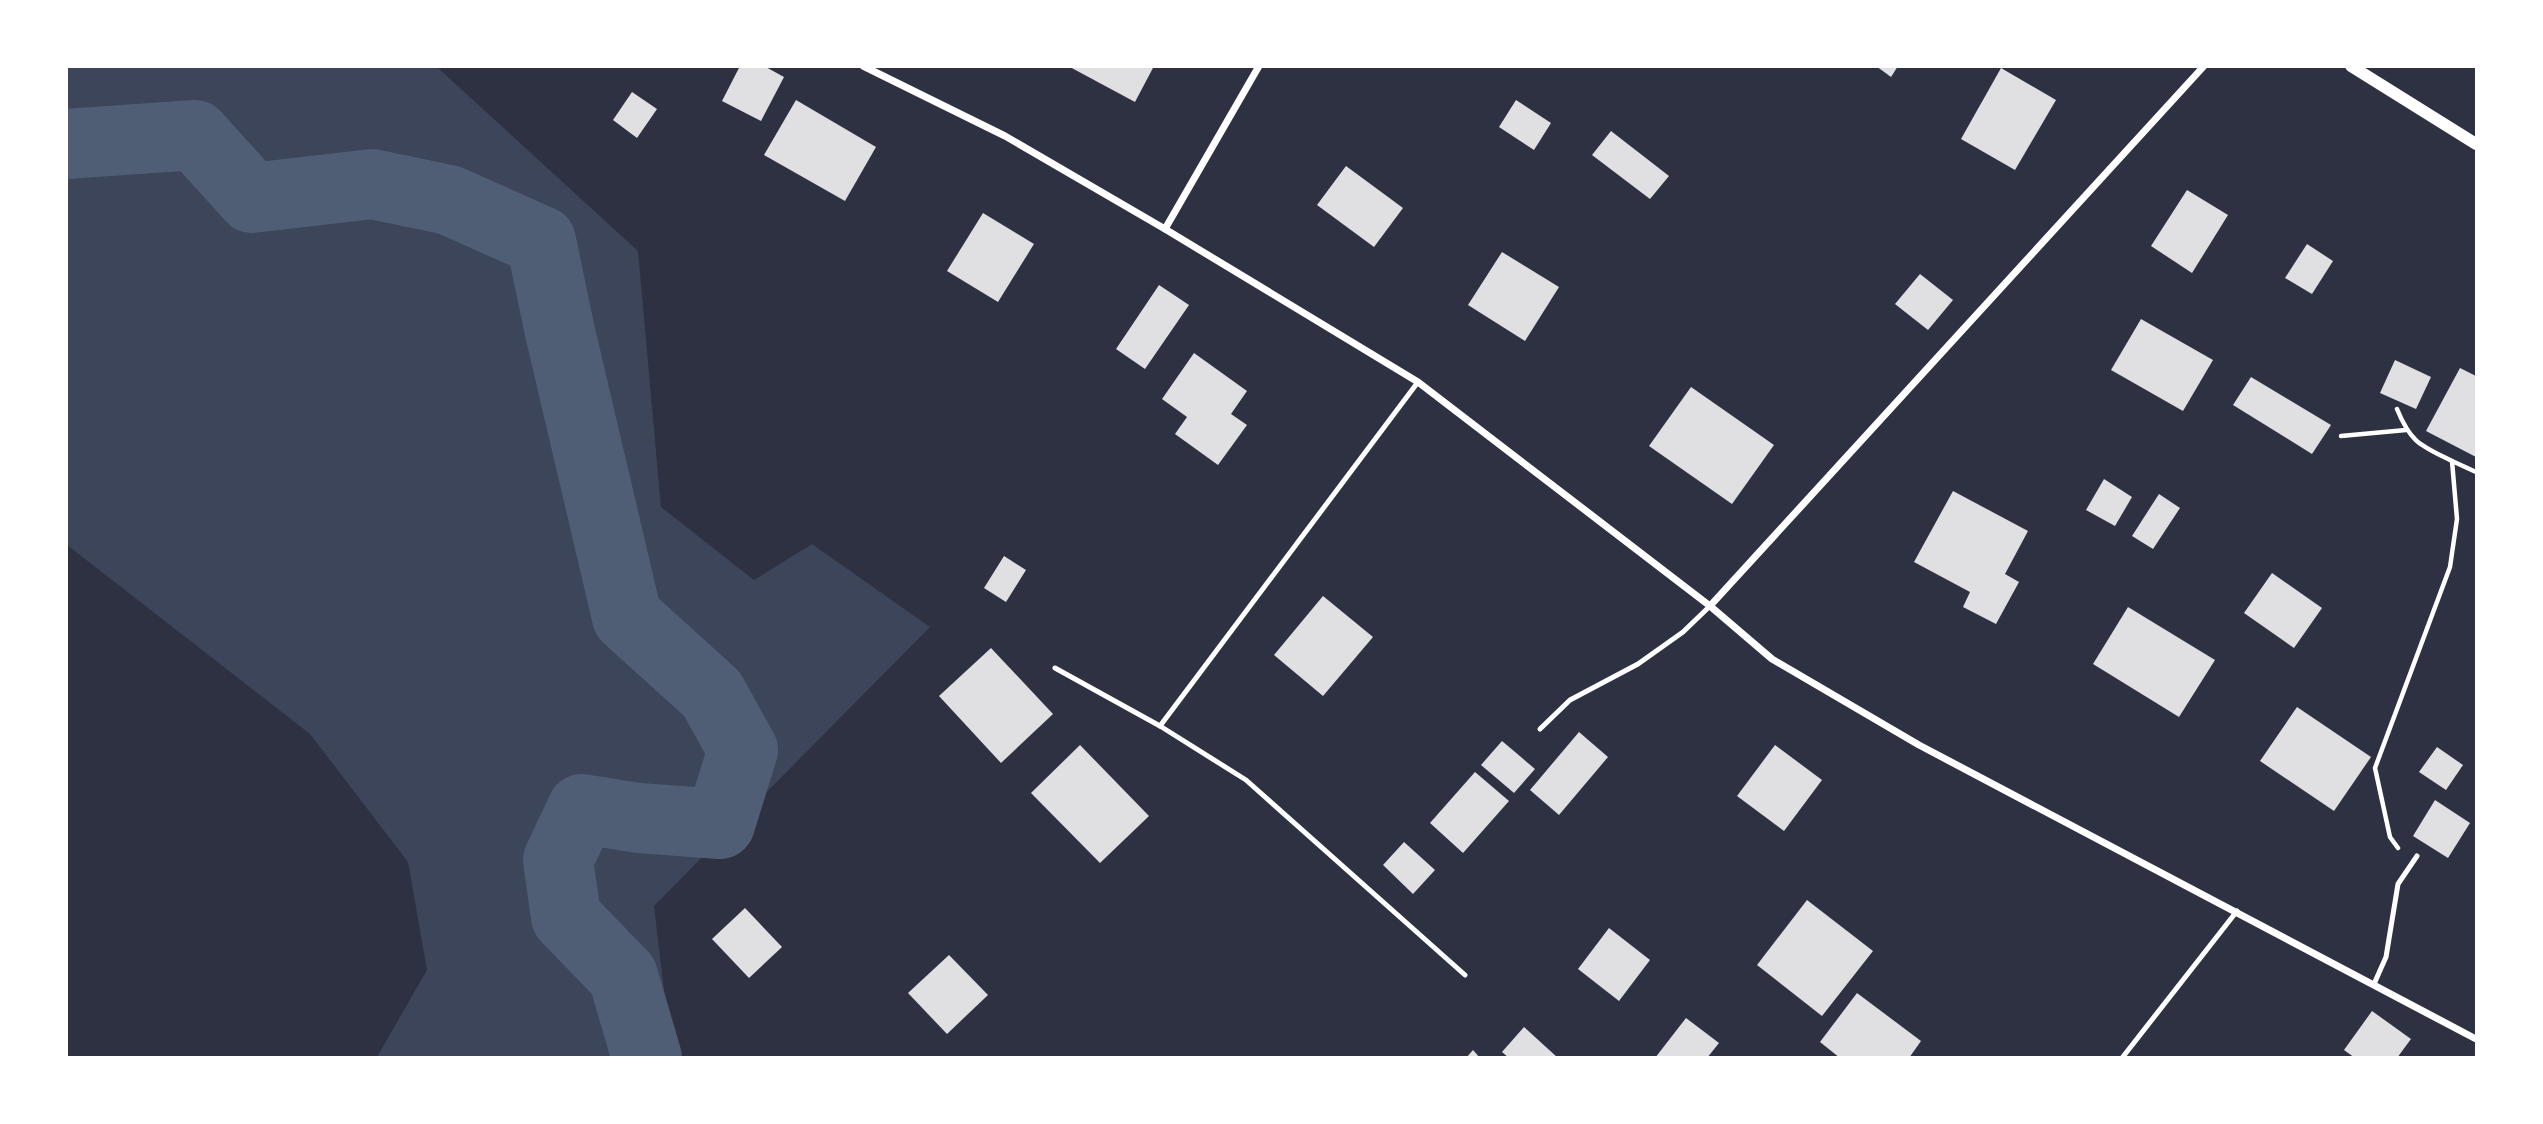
<svg xmlns="http://www.w3.org/2000/svg" width="2543" height="1124" viewBox="0 0 2543 1124" font-family="'DM Sans',sans-serif">
<style>
.green{fill:#3c4559}
.lines{fill:none;stroke-linecap:round;stroke-linejoin:round}
.river{stroke:#4f5d75;stroke-width:70}
.building{fill:#e0e0e3}
.path{stroke:#fff;stroke-width:4.5}
.service{stroke:#fff;stroke-width:5}
.minor{stroke:#fff;stroke-width:7}
.tertiary{stroke:#fff;stroke-width:12}
</style>
<rect width="100%" height="100%" fill="#2d3142"/>
<!-- green -->
<path class="green" d="M66,67H437L638,251L661,507L754,580L812,544L930,627L654,906L672,1057H377L427,970L408,862L310,734L67,545Z"/>
<g class="lines">
<!-- river -->
<path class="river" d="M66,144L195,135L252,198L372,184L449,200L541,241L560,332L627,617L712,694L743,750L720,824L639,818L582,809L558,860L566,917L623,976L647,1058"/>
</g>
<!-- building -->
<g class="building">
<path d="M740,66H764L784,77L761,121L722,101Z"/>
<path d="M1068,66H1154L1135,102Z"/>
<path d="M1876,66H1898L1891,77Z"/>
<path d="M2001,68L2056,100L2015,170L1961,139Z"/>
<path d="M632,92L657,109L637,138L613,120Z"/>
<path d="M796,100L876,147L845,201L764,155Z"/>
<path d="M1516,100L1551,123L1534,150L1499,127Z"/>
<path d="M1611,131L1669,176L1650,199L1592,155Z"/>
<path d="M1346,166L1403,208L1374,247L1317,205Z"/>
<path d="M2187,190L2228,215L2192,273L2151,246Z"/>
<path d="M983,213L1034,244L998,302L947,271Z"/>
<path d="M2307,244L2333,261L2312,294L2285,278Z"/>
<path d="M1502,252L1559,287L1525,341L1468,305Z"/>
<path d="M1920,274L1953,300L1928,330L1895,304Z"/>
<path d="M1159,285L1189,305L1145,369L1116,349Z"/>
<path d="M2141,319L2213,360L2183,411L2111,370Z"/>
<path d="M1194,353L1247,391L1231,414L1247,425L1218,465L1175,434L1187,417L1162,399Z"/>
<path d="M2395,360L2431,377L2416,409L2380,393Z"/>
<path d="M2460,368L2476,376V457L2426,431Z"/>
<path d="M2251,377L2331,425L2312,454L2233,405Z"/>
<path d="M1691,387L1774,445L1732,504L1649,446Z"/>
<path d="M2104,479L2132,497L2115,526L2086,510Z"/>
<path d="M1953,491L2028,531L2005,574L2019,582L1996,624L1963,607L1970,592L1914,562Z"/>
<path d="M2159,494L2180,508L2153,549L2132,536Z"/>
<path d="M1004,556L1026,570L1006,602L984,588Z"/>
<path d="M2272,573L2322,608L2294,648L2244,613Z"/>
<path d="M1323,596L1373,637L1323,696L1274,655Z"/>
<path d="M2128,607L2215,660L2179,717L2093,664Z"/>
<path d="M991,648L1053,714L1001,763L939,696Z"/>
<path d="M2297,707L2371,757L2334,811L2260,761Z"/>
<path d="M1579,732L1608,757L1559,815L1530,790Z"/>
<path d="M1502,741L1535,769L1514,793L1481,765Z"/>
<path d="M1080,745L1149,816L1100,863L1031,793Z"/>
<path d="M1775,745L1822,780L1784,831L1737,796Z"/>
<path d="M2437,747L2463,765L2446,790L2419,772Z"/>
<path d="M1475,772L1509,801L1463,853L1430,823Z"/>
<path d="M2435,800L2470,823L2448,858L2413,836Z"/>
<path d="M1404,842L1435,870L1413,894L1383,865Z"/>
<path d="M1807,900L1873,951L1822,1016L1757,965Z"/>
<path d="M745,908L782,947L749,978L712,939Z"/>
<path d="M1609,928L1650,960L1619,1001L1578,969Z"/>
<path d="M949,955L988,995L947,1034L908,993Z"/>
<path d="M1857,993L1921,1041L1909,1058H1840L1820,1042Z"/>
<path d="M2372,1011L2411,1039L2397,1058H2355L2344,1050Z"/>
<path d="M1686,1018L1719,1043L1707,1058H1655Z"/>
<path d="M1524,1027L1558,1058H1509L1502,1052Z"/>
<path d="M1473,1050L1480,1058H1466Z"/>
</g>
<g class="lines">
<!-- path -->
<g class="path">
<path d="M2397,409C2411,443 2420,445 2452,461L2457,519L2450,567L2375,768L2390,837L2398,848"/>
<path d="M2341,436L2406,430"/>
<path d="M2452,461L2476,472"/>
</g>
<!-- service -->
<g class="service">
<path d="M1055,668L1160,726L1246,780L1465,975"/>
<path d="M1160,726L1418,382"/>
<path d="M1540,729L1570,700L1638,664L1683,632L1710,606"/>
<path d="M2374,984L2386,957L2398,884L2417,856"/>
<path d="M2122,1058L2237,911"/>
</g>
<!-- minor -->
<g class="minor">
<path d="M863,66L1005,136L1165,229L1418,382L1710,606L1772,659L1919,745L2476,1039"/>
<path d="M1165,229L1259,66"/>
<path d="M1710,606L2204,66"/>
</g>
<!-- tertiary -->
<path class="tertiary" d="M2351,66L2476,144"/>
</g>
<!-- border -->
<rect width="2543" height="1124" fill="none" stroke="#ffffff" stroke-width="136"/>
</svg>
